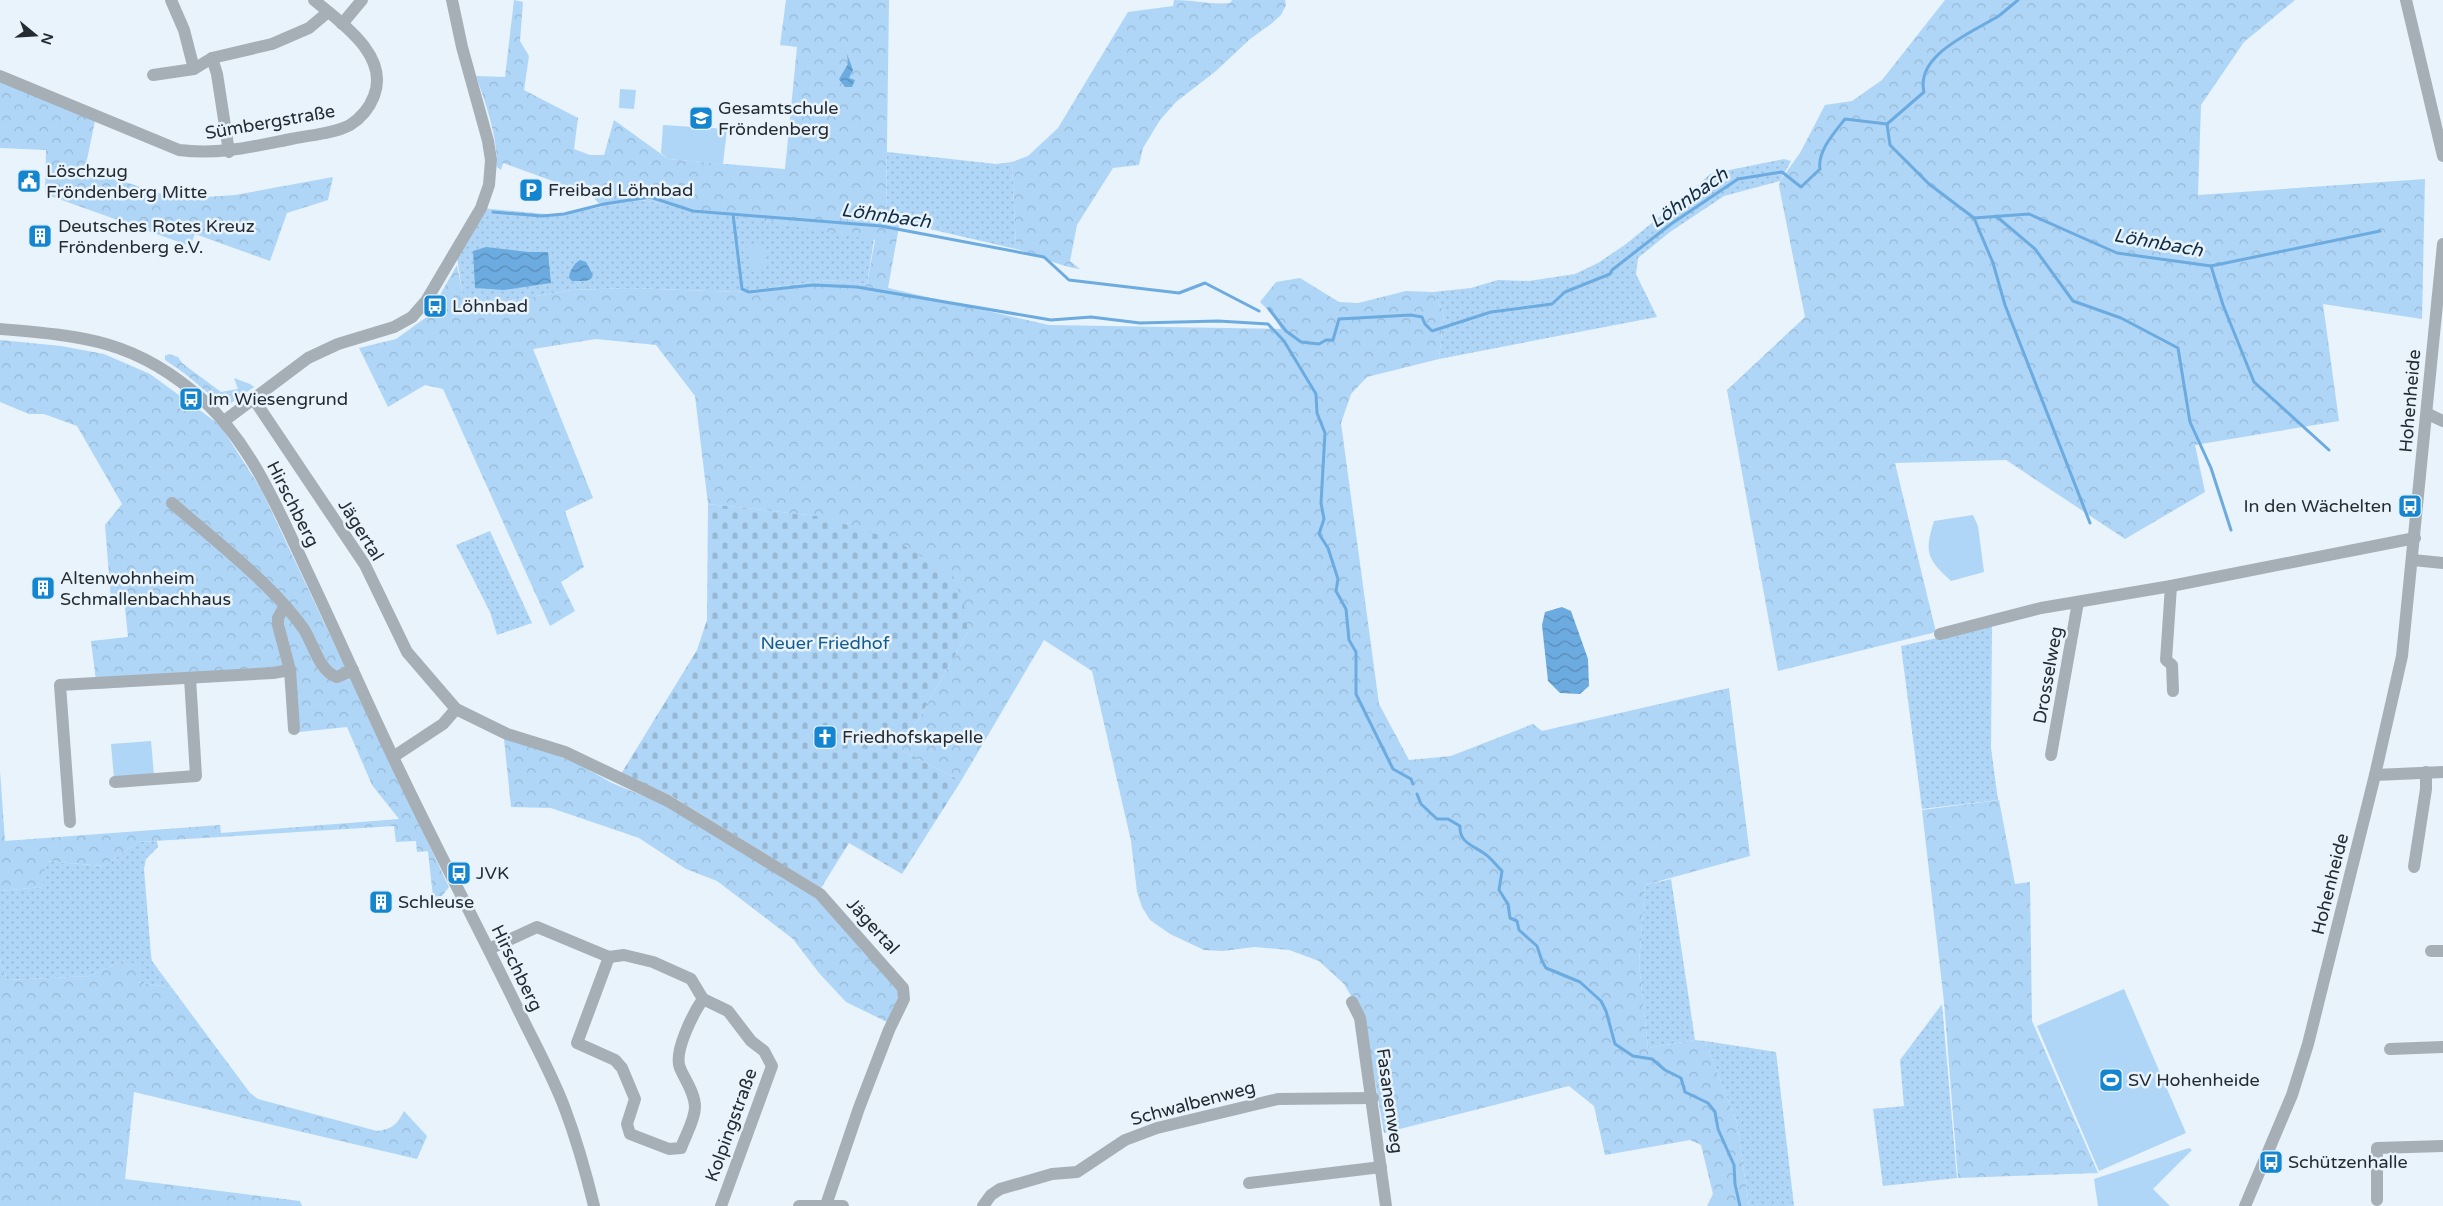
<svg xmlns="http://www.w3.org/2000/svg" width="2443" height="1206" viewBox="0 0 2443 1206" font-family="'Varela Round',sans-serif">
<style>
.grass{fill:url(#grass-dots)}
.forest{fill:url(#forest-crowns)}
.cemetery{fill:url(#cemetery-stones)}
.park{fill:#afd6f7}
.water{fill:url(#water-waves)}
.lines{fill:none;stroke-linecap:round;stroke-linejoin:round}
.stream{stroke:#6cabe0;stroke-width:3}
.minor{stroke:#a7afb6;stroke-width:12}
.labels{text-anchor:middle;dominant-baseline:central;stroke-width:5;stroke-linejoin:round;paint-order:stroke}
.poi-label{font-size:18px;fill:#242b31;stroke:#e8f3fc;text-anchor:start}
.street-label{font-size:18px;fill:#242b31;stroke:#e8f3fc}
.park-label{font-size:18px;fill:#145c8e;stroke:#e8f3fc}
.water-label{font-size:19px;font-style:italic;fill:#112d43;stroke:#e8f3fc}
</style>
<defs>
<pattern id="grass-dots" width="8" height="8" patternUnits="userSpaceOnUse" patternTransform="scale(1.25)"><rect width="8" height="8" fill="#afd6f7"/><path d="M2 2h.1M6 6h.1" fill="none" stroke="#96b8d4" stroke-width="1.8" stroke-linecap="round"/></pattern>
<pattern id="forest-crowns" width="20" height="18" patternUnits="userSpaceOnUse" patternTransform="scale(1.25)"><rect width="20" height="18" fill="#afd6f7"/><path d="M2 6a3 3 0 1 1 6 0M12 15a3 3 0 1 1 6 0" fill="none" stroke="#96b8d4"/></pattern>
<pattern id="cemetery-stones" width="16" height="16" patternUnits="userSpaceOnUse" patternTransform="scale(1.25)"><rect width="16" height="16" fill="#afd6f7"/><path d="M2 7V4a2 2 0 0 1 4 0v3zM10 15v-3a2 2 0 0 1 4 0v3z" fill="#96b8d4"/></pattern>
<pattern id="water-waves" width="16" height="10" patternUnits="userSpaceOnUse" patternTransform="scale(1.25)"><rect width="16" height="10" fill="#6cabe0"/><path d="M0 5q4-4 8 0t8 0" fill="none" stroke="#598bb6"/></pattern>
</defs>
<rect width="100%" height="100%" fill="#e8f3fc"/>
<!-- grass -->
<g class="grass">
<path d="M887,152L996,164L1012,162L1016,249L886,219Z"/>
<path d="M1784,159L1791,161L1780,181L1724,196L1670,232L1638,258L1636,274L1657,317L1439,359L1444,313L1433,292L1471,288L1498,280L1529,281L1575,274L1598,263L1626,244L1695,188L1710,174Z"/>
<path d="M641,200L874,239L867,284L829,280L737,292L630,288L572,290L512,300L465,311L456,250L481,208L556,215Z"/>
<path d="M490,531L532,623L497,635L490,612L456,545Z"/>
<path d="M1992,626L1991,748L1998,800L1922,809L1901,646Z"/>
<path d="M157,841L158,847L146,859L144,869L151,955L152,961L172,988L137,982L124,960L89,976L7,980L0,959V891L42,887L45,861L104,866L138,842Z"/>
<path d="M1671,879L1695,1040L1648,1048L1639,963L1645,885Z"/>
<path d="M1942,1004L1957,1178L1883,1186L1873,1109L1904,1106L1900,1060Z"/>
<path d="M1705,1041L1776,1052L1794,1206H1749L1737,1123Z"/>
</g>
<!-- forest -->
<g class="forest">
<path d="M514,0L523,2L520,41L529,56L524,90L578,118L574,149L590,155H604L614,120L668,159L785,169L797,47L780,45L786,0H889L886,218L900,221L888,288L1049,325L1281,329L1272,314L1260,302L1276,282L1300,278L1339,302L1358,303L1406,291L1433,292L1444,313L1439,359L1367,377L1351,394L1341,423L1379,704L1409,760L1451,756L1533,724L1542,731L1729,688L1750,856L1645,885L1639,963L1648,1048L1695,1040L1705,1041L1737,1123L1749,1206H1707L1713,1194L1701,1145L1690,1140L1605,1155L1594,1106L1569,1086L1384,1133L1364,1018L1344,984L1319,961L1289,950L1254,947L1223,951L1204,950L1170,934L1150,920L1142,907L1137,892L1131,841L1092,671L1044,640L961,781L901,750L968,632L818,516L708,504L695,396L656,345L596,339L533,349L593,498L565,511L584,567L561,582L575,611L550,626L443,389L425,385L388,407L359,348L396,339L428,316L457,265L466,311L512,300L572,290L630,288L737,292L829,280L867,284L875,240L642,200L602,207L591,195L503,163L501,170L497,167C497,135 487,107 476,76L505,77Z"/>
<path d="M1174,0C1194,0 1211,5 1230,3L1232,0H1285L1286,5L1281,15L1271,24L1250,39L1216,71L1176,102L1160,120L1143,148L1139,165L1113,168L1077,225L1070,261L1080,269C1057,266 1038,255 1016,249L1012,162L1028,156L1058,128L1128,12L1173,6Z"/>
<path d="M1945,0H2295L2244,42L2201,105L2198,195L2425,179L2422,319L2323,304L2339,421L2195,445L2205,492L2125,539L2006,460L1895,463L1936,632L1778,671L1727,390L1805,317L1779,186L1780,181L1800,153L1825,105L1852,101L1882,80Z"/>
<path d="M0,80L95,121L85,169L177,199L235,195L333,177L328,200L287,213L270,261L195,234L190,246L45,194L46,150L0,148Z"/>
<path d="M0,340L61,346L104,354L150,374L220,425L261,489L449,887L442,896L433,897L428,851L417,852L416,841L396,842L394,826L138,842L104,866L46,861L42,887L0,891V771L5,841L220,825L221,833L399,819L372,785L347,727L290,733L285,676L97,689L91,641L128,637L124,599H111L105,525L122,504L77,426L44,414H29L0,402Z"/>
<path d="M169,354L178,357L182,363L221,392L238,389L234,378L250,384L254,387L231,403H220L184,373L165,360V356Z"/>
<path d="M504,739L535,746L582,766L612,783L675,809L818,897L900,991L889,1023L846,1002L819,973L793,939L717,881L686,869L639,838L551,808L511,807Z"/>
<path d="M1999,800L2015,884L2030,882L2032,1021L2098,1173L1958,1178L1944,1002L1922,810Z"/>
<path d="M0,959L7,980L89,976L124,960L138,965L141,974L137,982L172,988L250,1093L258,1099L377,1131C392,1129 397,1125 404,1111L427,1136L417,1159L134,1092L125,1179L300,1201L302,1206H0Z"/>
</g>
<!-- cemetery -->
<path class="cemetery" d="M708,504L818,516L895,540L953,576L964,605L968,632L901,750L961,781L902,874L849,843L821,888L670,795L621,774L697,650L707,620Z"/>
<!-- park -->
<g class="park">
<path d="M620,89L636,90L634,109L619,108Z"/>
<path d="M663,125L727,129L723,164L668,159L661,153Z"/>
<path d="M749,244C766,245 765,252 765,269L759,272H752L747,247Z"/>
<path d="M1973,515L1978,526L1984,572L1951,581C1927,559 1924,553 1934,521Z"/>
<path d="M151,741L154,775L114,778L111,744Z"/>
<path d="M2124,989L2186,1133L2099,1171L2037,1026Z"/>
<path d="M2189,1148L2192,1150L2153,1189L2170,1206H2098L2094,1179Z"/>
</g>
<!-- water -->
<g class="water">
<path d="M847,54L853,70L849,78L855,80L852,87H845L839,79L848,64Z"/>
<path d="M486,247L528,252H548L551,283L504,290L475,288L473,251Z"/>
<path d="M580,260L586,262L593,275L591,279L586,281H572L569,278C569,272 574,263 580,260Z"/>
<path d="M1562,607L1571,611L1588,659L1589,686L1580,694L1560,693L1548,681L1542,625L1545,612Z"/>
</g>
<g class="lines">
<!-- stream -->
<g class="stream">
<path d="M1887,124L1924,92C1915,54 1974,32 2000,15C2006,10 2012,5 2018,0"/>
<path d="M493,212L542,216L564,214L604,204L650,197L693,211L881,226L1044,257L1069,280L1179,293L1205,283L1259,311"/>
<path d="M733,214L742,289L749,292L813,285L857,287L1051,320L1091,317L1140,323L1218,321L1268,324L1284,341L1316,394L1317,413L1325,433L1321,503L1324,519L1319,534L1328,548L1338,579L1336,591L1346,609L1349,640L1356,652V694L1393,769L1411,779L1413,784"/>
<path d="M1996,216L2035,249L2073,301L2121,318L2178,348L2190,422L2211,468L2231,530"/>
<path d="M1974,218L1993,263L2005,305L2090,523"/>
<path d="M2211,266L2223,305L2254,382L2329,450"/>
<path d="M1269,309L1286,331L1301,342L1319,344L1326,340H1333L1339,319L1411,315L1422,317L1425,324L1432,331L1491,312L1552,304L1565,292L1610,274L1612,270L1671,224L1738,179L1782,172L1801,187L1820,169C1817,151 1835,132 1845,119L1887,124L1890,145L1929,184L1974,218L2029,214L2117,253L2211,266L2380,231"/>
<path d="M1417,794L1421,804L1437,819H1448L1460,826C1459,843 1473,845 1485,854C1491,858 1496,865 1502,871L1499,890L1508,904L1510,918L1517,921L1519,930L1537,946L1542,961L1546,968L1580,982L1601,1001L1606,1011L1615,1044L1633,1056L1652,1059L1665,1070L1681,1078L1685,1092L1708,1103L1715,1112L1718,1129L1734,1165L1735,1184L1740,1206"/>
</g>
<!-- minor -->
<g class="minor">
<path d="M171,0L184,30L194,69"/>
<path d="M2406,0L2443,156"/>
<path d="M342,24L362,0"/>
<path d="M212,58L217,74L229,152"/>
<path d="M153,75L194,69L212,58L272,44L309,28L328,12"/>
<path d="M0,76L179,150C219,155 251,147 291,139C309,135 333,134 350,125C361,118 369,109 374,96C390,55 340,22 314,0"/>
<path d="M0,329C84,336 136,340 202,399C252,445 279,511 307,571C336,632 363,694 392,755C432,840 476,923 517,1007C533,1041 552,1074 565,1109C577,1141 586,1173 594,1206"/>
<path d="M253,398L365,565L407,652L456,709L507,734L565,752L668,801L820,894L903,988L904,999L889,1030L859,1108L826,1205"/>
<path d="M2428,414L2443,421"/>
<path d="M224,421L308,358L338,344L394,327L412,317L426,301L481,208L489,185L491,160L488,141L462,47L452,0"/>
<path d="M172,503C213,539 272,584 303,628C313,642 319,672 337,677L353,670"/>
<path d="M2413,560L2443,563"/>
<path d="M2171,586L2166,660L2172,665L2173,691"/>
<path d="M284,607L278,618V625L290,670"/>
<path d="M1940,634L2041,608L2171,586L2415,538"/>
<path d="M2051,755L2078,602"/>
<path d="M393,757L443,724L456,709"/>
<path d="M2375,775L2443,772"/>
<path d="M115,782L196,776L190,678"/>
<path d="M70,822L60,685L273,673L290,670L294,729"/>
<path d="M2414,867L2426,789V772"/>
<path d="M489,949L537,927L609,957L624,955L653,962L691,979L703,999L728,1011L751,1041L764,1051L772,1066L721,1206"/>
<path d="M2431,951H2443"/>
<path d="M609,957L577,1043L615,1060L622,1068L635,1099L627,1124L630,1134L669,1149L681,1148C685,1136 695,1120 695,1107C695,1093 685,1080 680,1068C673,1052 694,1012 703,999"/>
<path d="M1352,1002L1360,1018L1386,1206"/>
<path d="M2390,1049L2443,1047"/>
<path d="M1249,1183L1381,1167"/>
<path d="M2377,1200V1148L2443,1146"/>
<path d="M799,1206H843"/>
<path d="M983,1206L991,1195L1000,1189L1052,1174L1077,1172L1125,1140L1157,1128L1278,1099L1373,1098"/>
<path d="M2245,1206L2292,1095L2308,1044L2375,775L2402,656L2443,244"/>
</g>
</g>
<!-- icons -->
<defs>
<g id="school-square" transform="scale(1.25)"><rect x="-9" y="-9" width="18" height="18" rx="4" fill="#1486cf" stroke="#e8f3fc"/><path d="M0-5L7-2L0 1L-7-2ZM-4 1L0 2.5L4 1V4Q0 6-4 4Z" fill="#fff"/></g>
<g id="civic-square" transform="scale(1.25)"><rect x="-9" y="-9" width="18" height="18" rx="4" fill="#1486cf" stroke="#e8f3fc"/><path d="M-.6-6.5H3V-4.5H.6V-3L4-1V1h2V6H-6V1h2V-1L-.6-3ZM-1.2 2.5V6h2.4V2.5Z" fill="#fff"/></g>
<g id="parking-square" transform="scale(1.25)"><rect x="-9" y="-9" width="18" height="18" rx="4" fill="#1486cf" stroke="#e8f3fc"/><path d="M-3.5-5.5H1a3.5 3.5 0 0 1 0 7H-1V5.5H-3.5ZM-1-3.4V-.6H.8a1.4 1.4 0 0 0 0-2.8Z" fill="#fff"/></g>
<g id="building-square" transform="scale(1.25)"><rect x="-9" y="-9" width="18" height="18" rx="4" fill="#1486cf" stroke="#e8f3fc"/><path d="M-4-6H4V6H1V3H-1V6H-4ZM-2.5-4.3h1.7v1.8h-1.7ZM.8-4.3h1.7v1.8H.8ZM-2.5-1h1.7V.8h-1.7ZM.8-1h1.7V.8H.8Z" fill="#fff"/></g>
<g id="bus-square" transform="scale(1.25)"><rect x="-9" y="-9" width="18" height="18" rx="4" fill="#1486cf" stroke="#e8f3fc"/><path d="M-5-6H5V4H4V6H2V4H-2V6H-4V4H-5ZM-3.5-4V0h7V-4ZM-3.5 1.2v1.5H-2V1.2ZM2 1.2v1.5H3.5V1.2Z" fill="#fff"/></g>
<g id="church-square" transform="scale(1.25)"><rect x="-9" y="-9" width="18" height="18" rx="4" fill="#1486cf" stroke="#e8f3fc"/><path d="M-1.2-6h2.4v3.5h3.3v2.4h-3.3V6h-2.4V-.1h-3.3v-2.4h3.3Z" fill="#fff"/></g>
<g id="stadium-square" transform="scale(1.25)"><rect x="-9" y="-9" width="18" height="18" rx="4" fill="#1486cf" stroke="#e8f3fc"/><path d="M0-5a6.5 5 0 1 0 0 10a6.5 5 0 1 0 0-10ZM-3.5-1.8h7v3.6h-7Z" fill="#fff"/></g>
</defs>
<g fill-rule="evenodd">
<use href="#school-square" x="701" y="118"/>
<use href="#civic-square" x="29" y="181"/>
<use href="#parking-square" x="531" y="190"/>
<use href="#building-square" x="40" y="236"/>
<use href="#bus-square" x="435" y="306"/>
<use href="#bus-square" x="191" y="399"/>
<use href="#bus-square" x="2410" y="506"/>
<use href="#building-square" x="43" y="588"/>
<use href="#church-square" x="825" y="737"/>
<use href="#bus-square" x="459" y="873"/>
<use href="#building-square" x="381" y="902"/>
<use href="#stadium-square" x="2111" y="1080"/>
<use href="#bus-square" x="2271" y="1162"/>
</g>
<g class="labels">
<!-- poi labels -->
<g class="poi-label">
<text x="718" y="108">Gesamtschule<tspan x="718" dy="21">Fröndenberg</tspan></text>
<text x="46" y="171">Löschzug<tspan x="46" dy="21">Fröndenberg Mitte</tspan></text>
<text x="548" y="190">Freibad Löhnbad</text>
<text x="58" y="226">Deutsches Rotes Kreuz<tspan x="58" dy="21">Fröndenberg e.V.</tspan></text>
<text x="452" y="306">Löhnbad</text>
<text x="208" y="399">Im Wiesengrund</text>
<text x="2392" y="506" text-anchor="end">In den Wächelten</text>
<text x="60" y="578">Altenwohnheim<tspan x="60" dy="21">Schmallenbachhaus</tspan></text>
<text x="842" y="737">Friedhofskapelle</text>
<text x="476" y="873">JVK</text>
<text x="398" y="902">Schleuse</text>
<text x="2128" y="1080">SV Hohenheide</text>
<text x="2288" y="1162">Schützenhalle</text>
</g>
<!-- street labels -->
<g class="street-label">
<text transform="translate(270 122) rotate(-10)">Sümbergstraße</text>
<text transform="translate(2410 401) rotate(-85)">Hohenheide</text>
<text transform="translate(293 504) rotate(63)">Hirschberg</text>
<text transform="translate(361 530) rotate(58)">Jägertal</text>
<text transform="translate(2048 675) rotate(-80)">Drosselweg</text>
<text transform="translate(2330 884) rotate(-76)">Hohenheide</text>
<text transform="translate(873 926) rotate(48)">Jägertal</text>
<text transform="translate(517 968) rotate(64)">Hirschberg</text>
<text transform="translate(1390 1101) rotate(82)">Fasanenweg</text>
<text transform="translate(1193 1103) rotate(-15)">Schwalbenweg</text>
<text transform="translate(731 1125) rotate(-70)">Kolpingstraße</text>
</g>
<!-- park labels -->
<g class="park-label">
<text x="825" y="643">Neuer Friedhof</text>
</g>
<!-- water labels -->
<g class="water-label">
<text transform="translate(1689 198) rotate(-35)">Löhnbach</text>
<text transform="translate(886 216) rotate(8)">Löhnbach</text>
<text transform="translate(2158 243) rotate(10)">Löhnbach</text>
</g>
</g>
<!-- north arrow -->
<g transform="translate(35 35) rotate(108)" stroke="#e8f3fc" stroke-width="4" paint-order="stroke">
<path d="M0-4L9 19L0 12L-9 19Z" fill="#242b31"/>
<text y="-8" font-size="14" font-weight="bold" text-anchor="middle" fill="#242b31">N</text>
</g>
</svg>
